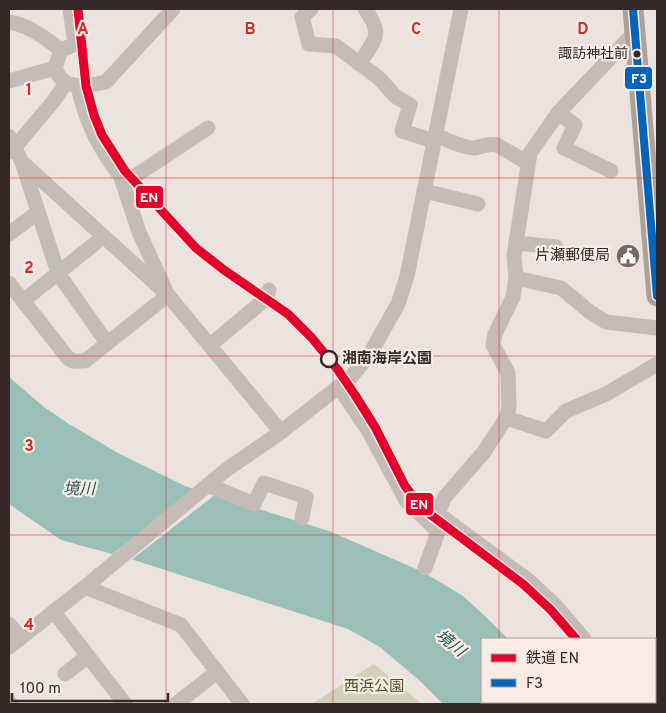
<svg xmlns="http://www.w3.org/2000/svg" width="666" height="713" viewBox="0 0 666 713" font-family="Overpass,'Noto Sans JP',sans-serif">
<style>
.green{fill:#d1d0b8}
.water{fill:#99bfb8}
.pier{fill:#ece3de}
.lines{fill:none;stroke-linecap:round;stroke-linejoin:round}
.minor{stroke:#c5bbb7;stroke-width:15}
.highway{stroke:#aba29e;stroke-width:21}
.bus-1-casing{stroke:#faece4;stroke-width:11}
.bus-1{stroke:#0065bd;stroke-width:8}
.rail-1-casing{stroke:#faece4;stroke-width:12}
.rail-1{stroke:#e4002b;stroke-width:9}
.grid{fill:none;stroke:#d62828;stroke-width:1;stroke-opacity:0.55}
.bus-dot{fill:#352826;stroke:#faece4;stroke-width:2}
.stop-dot{fill:#faece4;stroke:#352826;stroke-width:2.5}
.labels{text-anchor:middle;dominant-baseline:central;stroke-width:4.5;stroke-linejoin:round;paint-order:stroke}
.bus-label{font-size:14px;fill:#352826;stroke:#faece4;text-anchor:end}
.poi-label{font-size:15px;fill:#352826;stroke:#faece4;text-anchor:end}
.stop-label{font-size:15px;font-weight:bold;fill:#352826;stroke:#faece4;text-anchor:start}
.park-label{font-size:15px;fill:#4c5429;stroke:#faece4}
.water-label{font-size:16px;font-style:italic;fill:#1a5851;stroke:#faece4}
.grid-label{font-size:16px;text-anchor:middle;font-weight:bold;fill:#d62828;stroke:#faece4;stroke-width:4.5;stroke-linejoin:round;paint-order:stroke}
.line-badge{stroke:#faece4;stroke-width:2}
.badge-label{font-size:14px;text-anchor:middle;font-weight:bold;fill:#fff}
</style>
<rect width="100%" height="100%" fill="#ece3de"/>
<!-- green -->
<path class="green" d="M374,664L422,704H311L318,700Z"/>
<!-- water -->
<path class="water" d="M9,377L44,407L69,424L118,453L185,486L329,531L423,572L463,596L486,617L508,639H482V702H560L562,704H443L420,681L380,647L348,629L134,560L61,540L9,504Z"/>
<!-- pier -->
<path class="pier" d="M196,488L216,494L130,561L110,556Z"/>
<g class="lines">
<!-- minor -->
<g class="minor">
<path d="M70,9L75,44L61,50L55,68L59,76L66,83L78,86H86L106,82L173,9"/>
<path d="M311,9L302,17L309,44L336,46L379,78L395,96L410,105L402,131L434,141"/>
<path d="M9,22C29,25 45,38 61,50"/>
<path d="M359,64C375,39 384,35 365,9"/>
<path d="M9,81L55,68"/>
<path d="M78,86C85,121 99,149 121,177L123,184"/>
<path d="M558,113L575,125L564,148L611,171"/>
<path d="M435,135C447,139 461,148 474,148C482,147 488,143 497,145L528,163"/>
<path d="M9,136L22,162L58,273L107,343"/>
<path d="M9,152L15,147L52,103L66,83"/>
<path d="M22,162L168,295L281,432"/>
<path d="M424,191L478,204"/>
<path d="M9,234L38,212"/>
<path d="M516,243L556,247"/>
<path d="M516,278L561,288L590,312L606,322L657,328"/>
<path d="M9,283L68,358L73,361H85L168,295"/>
<path d="M165,289L139,232L123,184L208,128"/>
<path d="M23,301L103,237"/>
<path d="M210,345L267,298L269,290"/>
<path d="M339,387L368,430L407,502L437,530L438,532L425,568"/>
<path d="M506,418L546,431L566,411L606,394L657,364"/>
<path d="M208,485L254,504L264,483L306,497L302,518"/>
<path d="M438,514L528,580L556,606L584,639"/>
<path d="M433,527L444,498L484,452L506,418L509,407L508,373L493,345L495,334L513,297L516,278L514,256L516,243L530,153L558,113L635,32"/>
<path d="M85,587L181,625L242,704"/>
<path d="M54,612L125,704"/>
<path d="M9,624L20,638"/>
<path d="M9,647L85,587L226,470L281,432L351,377L371,352L385,327L398,304L407,276L461,9"/>
<path d="M65,674L88,656"/>
<path d="M655,674L657,673"/>
<path d="M9,702L11,704"/>
<path d="M176,704L217,672"/>
<path d="M611,704L614,702"/>
</g>
<!-- highway -->
<path class="highway" d="M633,9L657,296"/>
<!-- bus-1 casing -->
<g class="bus-1-casing">
<path id="bus-1" d="M633,9L657,296"/>
</g>
<!-- bus-1 -->
<use href="#bus-1" class="bus-1"/>
<!-- rail-1 casing -->
<g class="rail-1-casing">
<path id="rail-1" d="M78,9L86,86L94,115L102,135L125,171L196,248L224,270L288,314L312,338L338,370L355,395L375,427L405,486L423,509L523,584L551,610L576,639"/>
</g>
<!-- rail-1 -->
<use href="#rail-1" class="rail-1"/>
</g>
<!-- grid -->
<path class="grid" d="M166,9V704M333,9V704M499,9V639M9,178H657M9,356H657M9,535H657M499,702V704"/>
<!-- icons -->
<defs>
<g id="civic-disc" transform="scale(1.25)"><circle r="9.5" fill="#756966" stroke="#faece4"/><path d="M-.6-6.5H3V-4.5H.6V-3L4-1V1h2V6H-6V1h2V-1L-.6-3ZM-1.2 2.5V6h2.4V2.5Z" fill="#fff"/></g>
</defs>
<g fill-rule="evenodd">
<use href="#civic-disc" x="628" y="256"/>
</g>
<!-- markers -->
<circle class="bus-dot" cx="637" cy="54" r="4.5"/>
<circle class="stop-dot" cx="329" cy="359" r="8"/>
<g class="labels">
<!-- bus labels -->
<g class="bus-label">
<text x="628" y="54">諏訪神社前</text>
</g>
<!-- poi labels -->
<g class="poi-label">
<text x="610" y="256">片瀬郵便局</text>
</g>
<!-- stop labels -->
<g class="stop-label">
<text x="342" y="359">湘南海岸公園</text>
</g>
<!-- park labels -->
<g class="park-label">
<text x="374" y="687">西浜公園</text>
</g>
<!-- water labels -->
<g class="water-label">
<text x="79" y="490">境川</text>
<text transform="translate(450 644) rotate(39)">境川</text>
</g>
</g>
<g class="grid-label">
<text x="83" y="34">A</text>
<text x="250" y="34">B</text>
<text x="416" y="34">C</text>
<text x="583" y="34">D</text>
<text x="29" y="95">1</text>
<text x="29" y="273">2</text>
<text x="29" y="451">3</text>
<text x="29" y="630">4</text>
</g>
<g class="line-badge">
<rect x="624" y="66" width="29" height="24" rx="5" fill="#0065bd"/>
<rect x="135" y="185" width="29" height="24" rx="5" fill="#e4002b"/>
<rect x="405" y="492" width="29" height="24" rx="5" fill="#e4002b"/>
</g>
<g class="badge-label">
<text x="639" y="83">F3</text>
<text x="149" y="202">EN</text>
<text x="419" y="509">EN</text>
</g>
<!-- border -->
<rect width="666" height="713" fill="none" stroke="#352826" stroke-width="20"/>
<!-- legend -->
<rect x="481" y="638" width="175" height="65" fill="#faece4" stroke="#ab9e98"/>
<rect x="491" y="654" width="25" height="8" fill="#e4002b" stroke="#ab9e98"/>
<text x="526" y="663" font-size="15" fill="#352826">鉄道 EN</text>
<rect x="491" y="679" width="25" height="8" fill="#0065bd" stroke="#ab9e98"/>
<text x="526" y="688" font-size="15" fill="#352826">F3</text>
<!-- scale -->
<path d="M12 693v8h156v-8" fill="none" stroke="#352826" stroke-width="2.5"/>
<text x="20" y="693" font-size="15" fill="#352826" stroke="#faece4" stroke-width="4" paint-order="stroke">100 m</text>
</svg>
